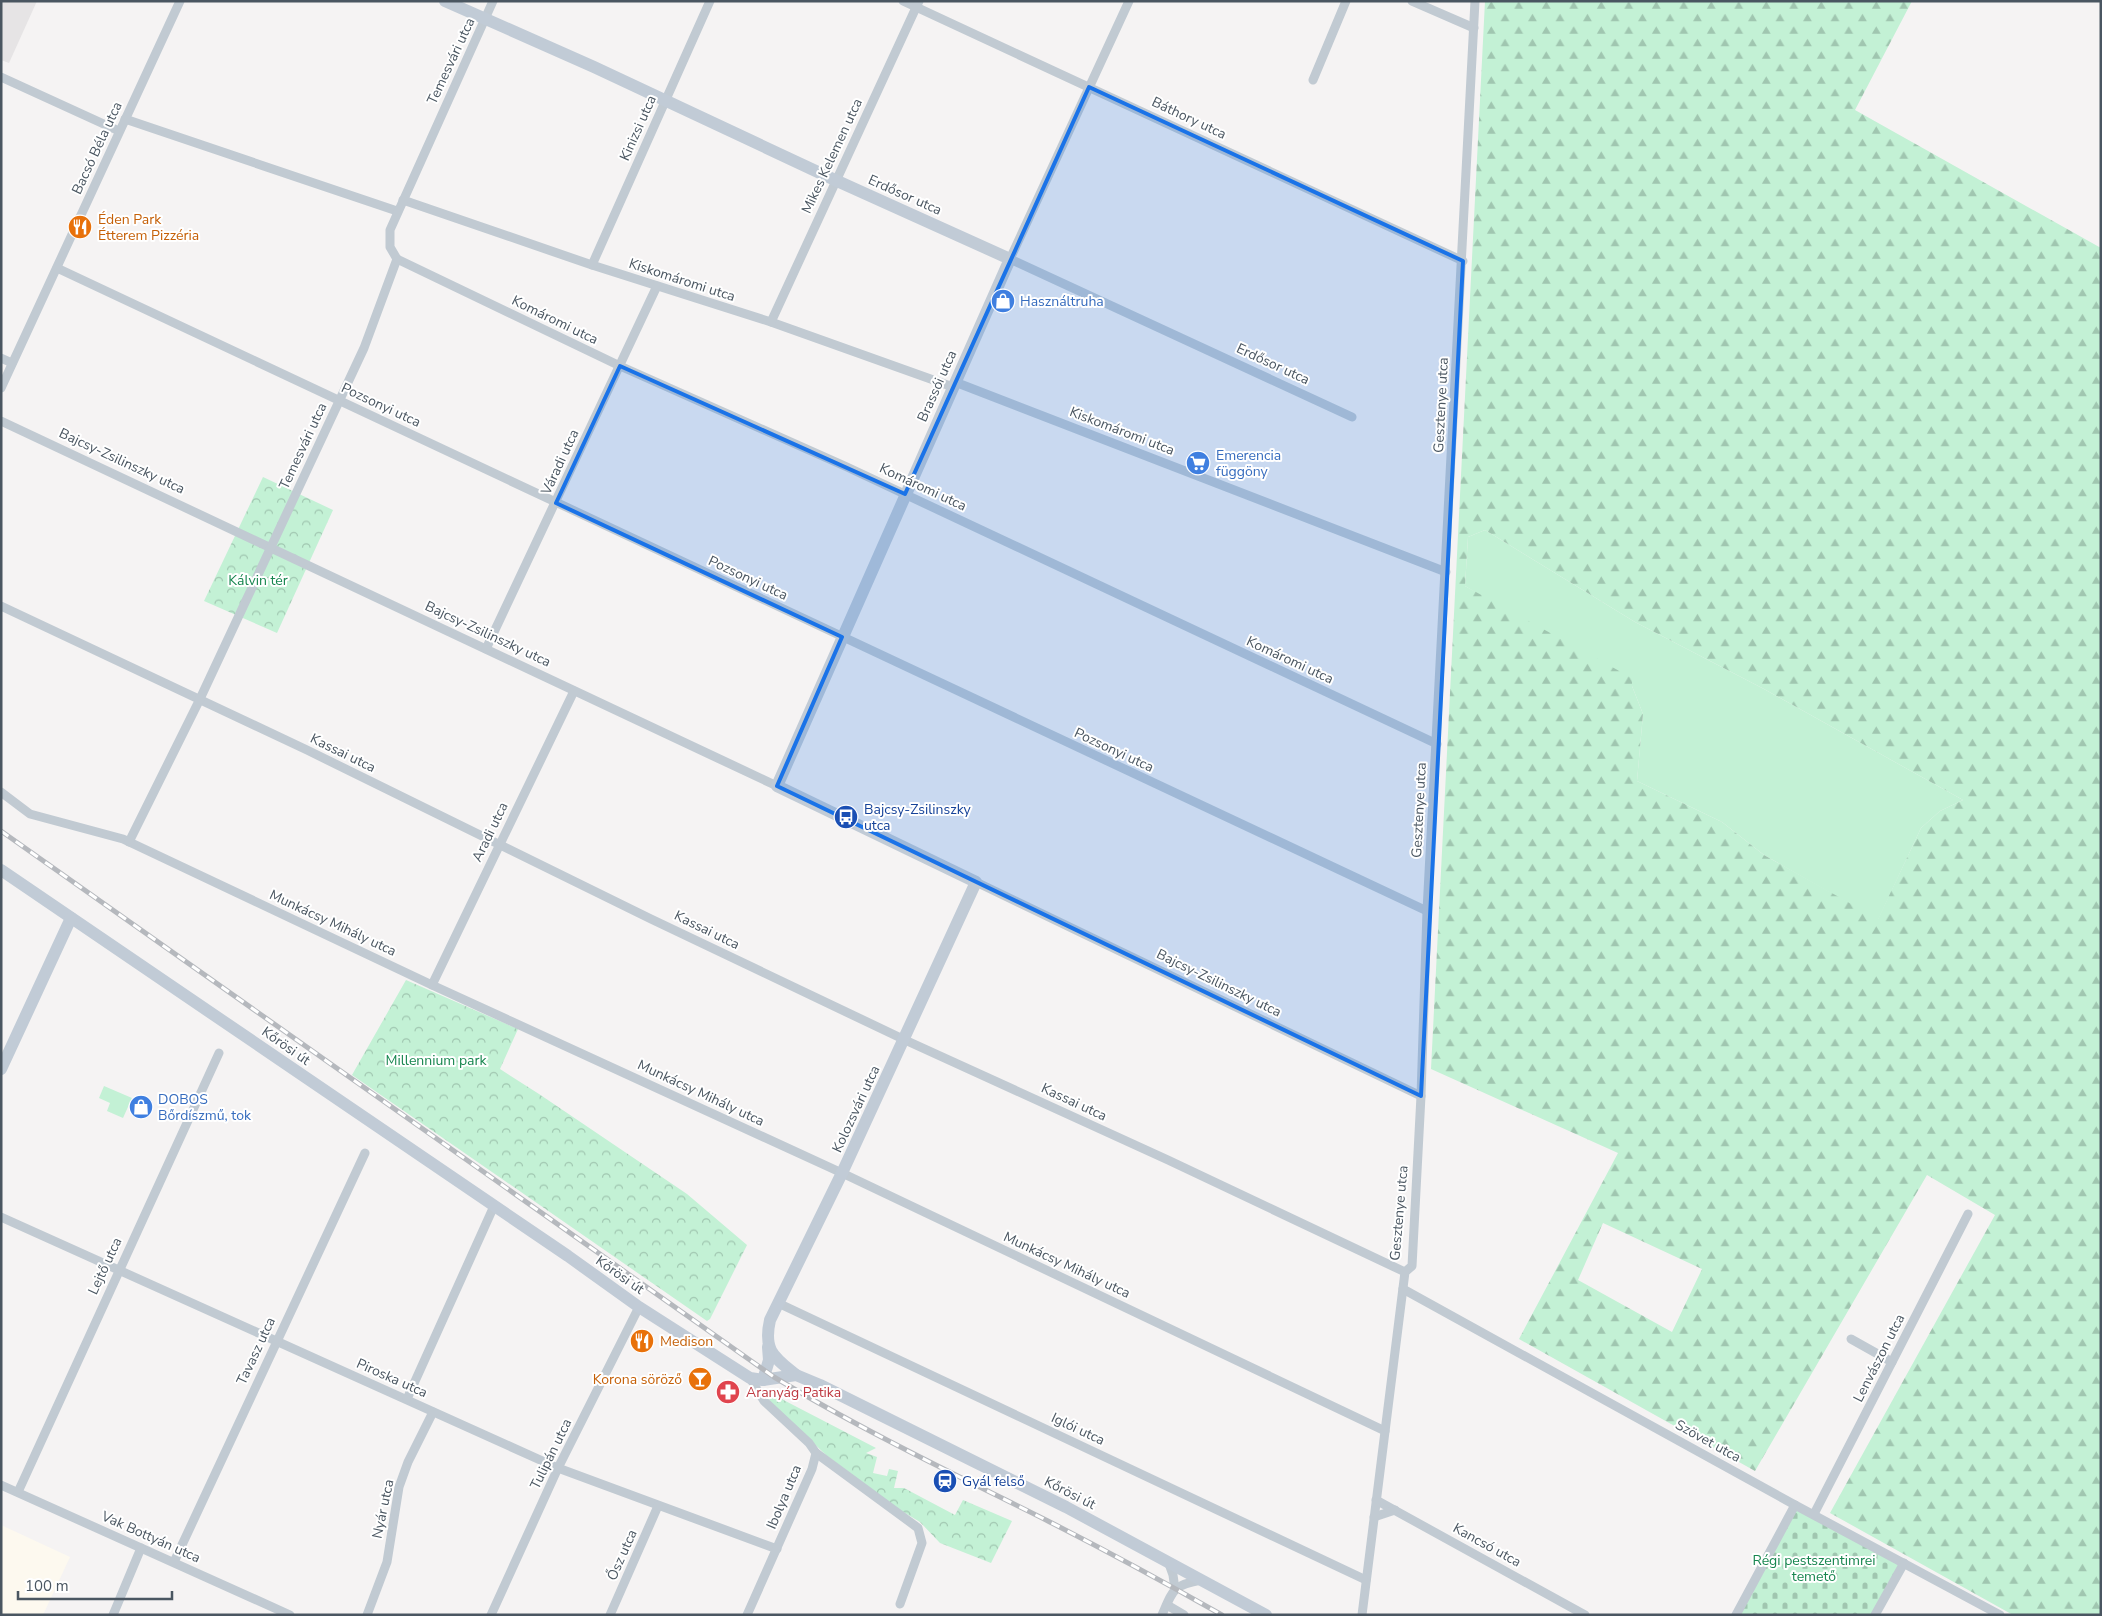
<svg xmlns="http://www.w3.org/2000/svg" width="2102" height="1616" viewBox="0 0 2102 1616" font-family="'Nunito Sans',sans-serif">
<style>
.commercial{fill:#fdf9ef}
.education{fill:#e6e4e5}
.green{fill:#c3f1d5}
.forest{fill:url(#forest-firs);fill-rule:evenodd}
.cemetery{fill:url(#cemetery-stones)}
.park{fill:url(#park-crowns)}
.lines{fill:none;stroke-linecap:round;stroke-linejoin:round}
.street{stroke:#c1cad2;stroke-width:9}
.secondary{stroke:#c1cbd6;stroke-width:12}
.rail-casing{stroke:#b5b8bd;stroke-width:5}
.rail{stroke:#fff;stroke-width:3;stroke-dasharray:9;stroke-linecap:butt}
.marked{fill:#1a73e8;fill-opacity:0.2;stroke:#1a73e8;stroke-width:4;stroke-linejoin:round}
.labels{text-anchor:middle;dominant-baseline:central;stroke-width:4;stroke-linejoin:round;paint-order:stroke}
.street-label{font-size:14px;fill:#4a5661;stroke:#fff}
.food-label{font-size:14px;fill:#c56008;stroke:#fff;text-anchor:start}
.shop-label{font-size:14px;fill:#366cbe;stroke:#fff;text-anchor:start}
.park-label{font-size:14px;fill:#17864f;stroke:#fff}
.transit-label{font-size:14px;fill:#164399;stroke:#fff;text-anchor:start}
.health-label{font-size:14px;fill:#be3a42;stroke:#fff;text-anchor:start}
</style>
<defs>
<pattern id="forest-firs" width="22" height="20" patternUnits="userSpaceOnUse" patternTransform="scale(1.25)"><rect width="22" height="20" fill="#c3f1d5"/><path d="M5 1l3.5 6h-7zM16 11l3.5 6h-7z" fill="#a0c6b0"/></pattern>
<pattern id="cemetery-stones" width="16" height="16" patternUnits="userSpaceOnUse" patternTransform="scale(1.25)"><rect width="16" height="16" fill="#c3f1d5"/><path d="M2 7V4a2 2 0 0 1 4 0v3zM10 15v-3a2 2 0 0 1 4 0v3z" fill="#a0c6b0"/></pattern>
<pattern id="park-crowns" width="20" height="18" patternUnits="userSpaceOnUse" patternTransform="scale(1.25)"><rect width="20" height="18" fill="#c3f1d5"/><path d="M2 6a3 3 0 1 1 6 0M12 15a3 3 0 1 1 6 0" fill="none" stroke="#a0c6b0"/></pattern>
</defs>
<rect width="100%" height="100%" fill="#f5f3f3"/>
<!-- commercial -->
<path class="commercial" d="M1,1525L70,1557L43,1615H1Z"/>
<!-- education -->
<path class="education" d="M1,1H37L9,63L1,60Z"/>
<!-- green -->
<g class="green">
<path d="M1485,530L1635,622L1764,689L1963,800L1940,811L1921,828L1878,920L1764,855L1722,822L1637,781L1643,714L1632,686L1465,586L1468,537Z"/>
<path d="M104,1086L132,1098L123,1118L107,1111L110,1103L99,1098Z"/>
</g>
<!-- forest -->
<path class="forest" d="M1485,1H1912L1855,110L2101,248V1615H2013L1830,1513L1995,1215L1927,1175L1755,1471L1519,1339L1618,1153L1431,1069ZM1485,530L1635,622L1764,689L1963,800L1940,811L1921,828L1878,919L1764,855L1722,822L1637,781L1643,714L1632,686V678L1465,586L1468,537ZM1603,1223L1702,1269L1672,1332L1578,1280Z"/>
<!-- cemetery -->
<path class="cemetery" d="M1795,1505L1904,1563L1875,1615H1736Z"/>
<!-- park -->
<g class="park">
<path d="M263,477L333,510L277,633L204,601Z"/>
<path d="M406,980L518,1029L500,1069L539,1094L687,1194L747,1245L710,1319L707,1321L352,1075Z"/>
<path d="M770,1393L876,1448L866,1453L877,1457L873,1473L887,1476L889,1469L898,1471L894,1488H904L955,1515L963,1500L1012,1521L991,1563L940,1543L920,1522L895,1507L826,1455L771,1403L767,1395Z"/>
</g>
<g class="lines">
<!-- street -->
<g class="street">
<path d="M903,1L1463,261"/>
<path d="M1129,1L1010,259L1352,417"/>
<path d="M1412,1L1474,28"/>
<path d="M1,77L119,131"/>
<path d="M1313,80L1346,1"/>
<path d="M125,119L397,211"/>
<path d="M403,200L592,265L771,322L953,387"/>
<path d="M397,259L620,366L847,467L1437,744"/>
<path d="M592,265L710,1"/>
<path d="M57,268L1427,911"/>
<path d="M771,322L919,1"/>
<path d="M1,358L12,363"/>
<path d="M955,382L1446,572"/>
<path d="M1,388L180,1"/>
<path d="M1,421L777,786"/>
<path d="M1,606L307,750L651,919L905,1040L1168,1160L1405,1272"/>
<path d="M486,649L657,286"/>
<path d="M1,792L30,814L123,839L432,985L842,1173L1385,1431"/>
<path d="M129,842L199,701L364,348L397,259L390,247V230L493,1"/>
<path d="M976,882L1421,1096"/>
<path d="M432,985L574,691"/>
<path d="M1,1217L558,1468L777,1549"/>
<path d="M1403,1289L1795,1505L2000,1615"/>
<path d="M778,1303L1366,1580"/>
<path d="M1851,1339L1892,1362"/>
<path d="M407,1399L494,1206"/>
<path d="M816,1453L918,1528L922,1543L900,1604"/>
<path d="M1,1485L290,1615"/>
<path d="M18,1492L219,1053"/>
<path d="M1376,1500L1585,1615"/>
<path d="M1814,1514L1968,1214"/>
<path d="M1374,1517L1395,1510"/>
<path d="M1168,1561L1173,1575L1175,1589"/>
<path d="M174,1562L365,1153"/>
<path d="M1167,1605L1184,1615"/>
<path d="M113,1615L141,1548"/>
<path d="M367,1615L387,1562L399,1487L408,1462L433,1412"/>
<path d="M491,1615L558,1468L639,1307"/>
<path d="M610,1615L658,1506"/>
<path d="M747,1615L812,1469L816,1453L809,1443L764,1401L750,1378"/>
<path d="M1162,1615C1173,1590 1173,1585 1201,1580"/>
<path d="M1362,1615L1405,1272L1412,1266L1421,1096L1427,911L1475,1"/>
<path d="M1736,1615L1795,1505"/>
<path d="M1875,1615L1904,1563"/>
</g>
<!-- secondary -->
<g class="secondary">
<path d="M445,1L594,67L835,180L1010,259L777,786L976,882L842,1173L770,1320C763,1351 774,1357 796,1375"/>
<path d="M1,870L568,1256L639,1307L750,1378L763,1380L796,1375L820,1385L1066,1507L1266,1615"/>
<path d="M1,1069L71,918"/>
<path d="M763,1380L769,1360L768,1347"/>
</g>
<!-- rail casing -->
<g class="rail-casing">
<path id="rail" d="M1,831L774,1377C862,1430 954,1474 1046,1520C1105,1550 1164,1582 1222,1615"/>
</g>
<!-- rail -->
<use href="#rail" class="rail"/>
</g>
<!-- marked area -->
<path class="marked" d="M1089,87L1463,261L1421,1096L777,786L842,637L556,503L620,366L905,494Z"/>
<!-- icons -->
<defs>
<g id="restaurant-disc" transform="scale(1.25)"><circle r="9.5" fill="#e8710a" stroke="#fff"/><path d="M-5-6h1v4h1v-4h1v4h1v-4h1v5L-1.5 .5V6h-2V.5L-5-1ZM5-6V6H3V1.5H1.5Q1.5-4 5-6Z" fill="#fff"/></g>
<g id="shop-disc" transform="scale(1.25)"><circle r="9.5" fill="#3f7fe0" stroke="#fff"/><path d="M-5-2.5h2.3a2.7 3.5 0 0 1 5.4 0H5L5.5 6h-11ZM-1.5-2.5h3a1.5 2.3 0 0 0-3 0Z" fill="#fff"/></g>
<g id="supermarket-disc" transform="scale(1.25)"><circle r="9.5" fill="#3f7fe0" stroke="#fff"/><path d="M-6-5.5h2.5l.6 2H6L4.5 2H-2.5L-4.4-4H-6ZM-1.5 3.2a1.3 1.3 0 1 0 .1 0ZM3 3.2a1.3 1.3 0 1 0 .1 0Z" fill="#fff"/></g>
<g id="bus-disc" transform="scale(1.25)"><circle r="9.5" fill="#1a4fb4" stroke="#fff"/><path d="M-5-6H5V4H4V6H2V4H-2V6H-4V4H-5ZM-3.5-4V0h7V-4ZM-3.5 1.2v1.5H-2V1.2ZM2 1.2v1.5H3.5V1.2Z" fill="#fff"/></g>
<g id="bar-disc" transform="scale(1.25)"><circle r="9.5" fill="#e8710a" stroke="#fff"/><path d="M-6-5H6L.8 .8V4.5H3.5V6h-7V4.5H-.8V.8Z" fill="#fff"/></g>
<g id="pharmacy-disc" transform="scale(1.25)"><circle r="9.5" fill="#e0444e" stroke="#fff"/><path d="M-2-6h4v4h4v4h-4v4h-4v-4h-4v-4h4Z" fill="#fff"/></g>
<g id="station-disc" transform="scale(1.25)"><circle r="9.5" fill="#1a4fb4" stroke="#fff"/><path d="M-3-6H3Q5-6 5-4V2Q5 4 3 4L4.5 6H3L1.5 4h-3L-3 6H-4.5L-3 4Q-5 4-5 2V-4Q-5-6-3-6ZM-3.5-4v3h7v-3ZM-3.5 1v1.5H-2V1ZM2 1v1.5H3.5V1Z" fill="#fff"/></g>
</defs>
<g fill-rule="evenodd">
<use href="#restaurant-disc" x="80" y="227"/>
<use href="#shop-disc" x="1003" y="301"/>
<use href="#supermarket-disc" x="1198" y="463"/>
<use href="#bus-disc" x="846" y="817"/>
<use href="#shop-disc" x="141" y="1107"/>
<use href="#restaurant-disc" x="642" y="1341"/>
<use href="#bar-disc" x="700" y="1379"/>
<use href="#pharmacy-disc" x="728" y="1392"/>
<use href="#station-disc" x="945" y="1481"/>
</g>
<g class="labels">
<!-- street labels -->
<g class="street-label">
<text transform="translate(451 61) rotate(-65)">Temesvári utca</text>
<text transform="translate(1189 118) rotate(25)">Báthory utca</text>
<text transform="translate(638 128) rotate(-66)">Kinizsi utca</text>
<text transform="translate(97 148) rotate(-65)">Bacsó Béla utca</text>
<text transform="translate(832 156) rotate(-65)">Mikes Kelemen utca</text>
<text transform="translate(905 195) rotate(24)">Erdősor utca</text>
<text transform="translate(682 280) rotate(18)">Kiskomáromi utca</text>
<text transform="translate(555 320) rotate(26)">Komáromi utca</text>
<text transform="translate(1273 364) rotate(25)">Erdősor utca</text>
<text transform="translate(937 386) rotate(-66)">Brassói utca</text>
<text transform="translate(381 405) rotate(25)">Pozsonyi utca</text>
<text transform="translate(1441 405) rotate(-87)">Gesztenye utca</text>
<text transform="translate(1122 431) rotate(21)">Kiskomáromi utca</text>
<text transform="translate(303 446) rotate(-65)">Temesvári utca</text>
<text transform="translate(122 461) rotate(25)">Bajcsy-Zsilinszky utca</text>
<text transform="translate(560 462) rotate(-65)">Váradi utca</text>
<text transform="translate(923 487) rotate(25)">Komáromi utca</text>
<text transform="translate(748 578) rotate(25)">Pozsonyi utca</text>
<text transform="translate(488 634) rotate(25)">Bajcsy-Zsilinszky utca</text>
<text transform="translate(1290 660) rotate(25)">Komáromi utca</text>
<text transform="translate(1114 750) rotate(25)">Pozsonyi utca</text>
<text transform="translate(343 753) rotate(26)">Kassai utca</text>
<text transform="translate(1419 810) rotate(-87)">Gesztenye utca</text>
<text transform="translate(490 832) rotate(-64)">Aradi utca</text>
<text transform="translate(333 923) rotate(25)">Munkácsy Mihály utca</text>
<text transform="translate(707 930) rotate(26)">Kassai utca</text>
<text transform="translate(1219 983) rotate(26)">Bajcsy-Zsilinszky utca</text>
<text transform="translate(286 1046) rotate(35)">Kőrösi út</text>
<text transform="translate(701 1093) rotate(25)">Munkácsy Mihály utca</text>
<text transform="translate(1074 1102) rotate(25)">Kassai utca</text>
<text transform="translate(856 1109) rotate(-65)">Kolozsvári utca</text>
<text transform="translate(1399 1213) rotate(-85)">Gesztenye utca</text>
<text transform="translate(1067 1265) rotate(25)">Munkácsy Mihály utca</text>
<text transform="translate(105 1266) rotate(-65)">Lejtő utca</text>
<text transform="translate(620 1275) rotate(35)">Kőrösi út</text>
<text transform="translate(256 1351) rotate(-65)">Tavasz utca</text>
<text transform="translate(1879 1358) rotate(-63)">Lenvászon utca</text>
<text transform="translate(392 1378) rotate(24)">Piroska utca</text>
<text transform="translate(1078 1429) rotate(25)">Iglói utca</text>
<text transform="translate(1708 1441) rotate(29)">Szövet utca</text>
<text transform="translate(551 1454) rotate(-64)">Tulipán utca</text>
<text transform="translate(1070 1493) rotate(27)">Kőrösi út</text>
<text transform="translate(784 1497) rotate(-67)">Ibolya utca</text>
<text transform="translate(383 1509) rotate(-78)">Nyár utca</text>
<text transform="translate(151 1537) rotate(24)">Vak Bottyán utca</text>
<text transform="translate(1487 1545) rotate(29)">Kancsó utca</text>
<text transform="translate(622 1555) rotate(-66)">Ősz utca</text>
</g>
<!-- food labels -->
<g class="food-label">
<text x="98" y="219">Éden Park<tspan x="98" dy="16">Étterem Pizzéria</tspan></text>
<text x="660" y="1341">Medison</text>
<text x="682" y="1379" text-anchor="end">Korona söröző</text>
</g>
<!-- shop labels -->
<g class="shop-label">
<text x="1020" y="301">Használtruha</text>
<text x="1216" y="455">Emerencia<tspan x="1216" dy="16">függöny</tspan></text>
<text x="158" y="1099">DOBOS<tspan x="158" dy="16">Bőrdíszmű, tok</tspan></text>
</g>
<!-- park labels -->
<g class="park-label">
<text x="258" y="580">Kálvin tér</text>
<text x="436" y="1060">Millennium park</text>
<text x="1814" y="1560">Régi pestszentimrei<tspan x="1814" dy="16">temető</tspan></text>
</g>
<!-- transit labels -->
<g class="transit-label">
<text x="864" y="809">Bajcsy-Zsilinszky<tspan x="864" dy="16">utca</tspan></text>
<text x="962" y="1481">Gyál felső</text>
</g>
<!-- health labels -->
<g class="health-label">
<text x="746" y="1392">Aranyág Patika</text>
</g>
</g>
<!-- border -->
<rect width="2102" height="1616" fill="none" stroke="#4a5661" stroke-width="5"/>
<!-- scale -->
<path d="M18 1591v8h154v-8" fill="none" stroke="#4a5661" stroke-width="2.5"/>
<text x="25" y="1591" font-size="15" fill="#4a5661" stroke="#ffffff" stroke-width="4" paint-order="stroke">100 m</text>
</svg>
